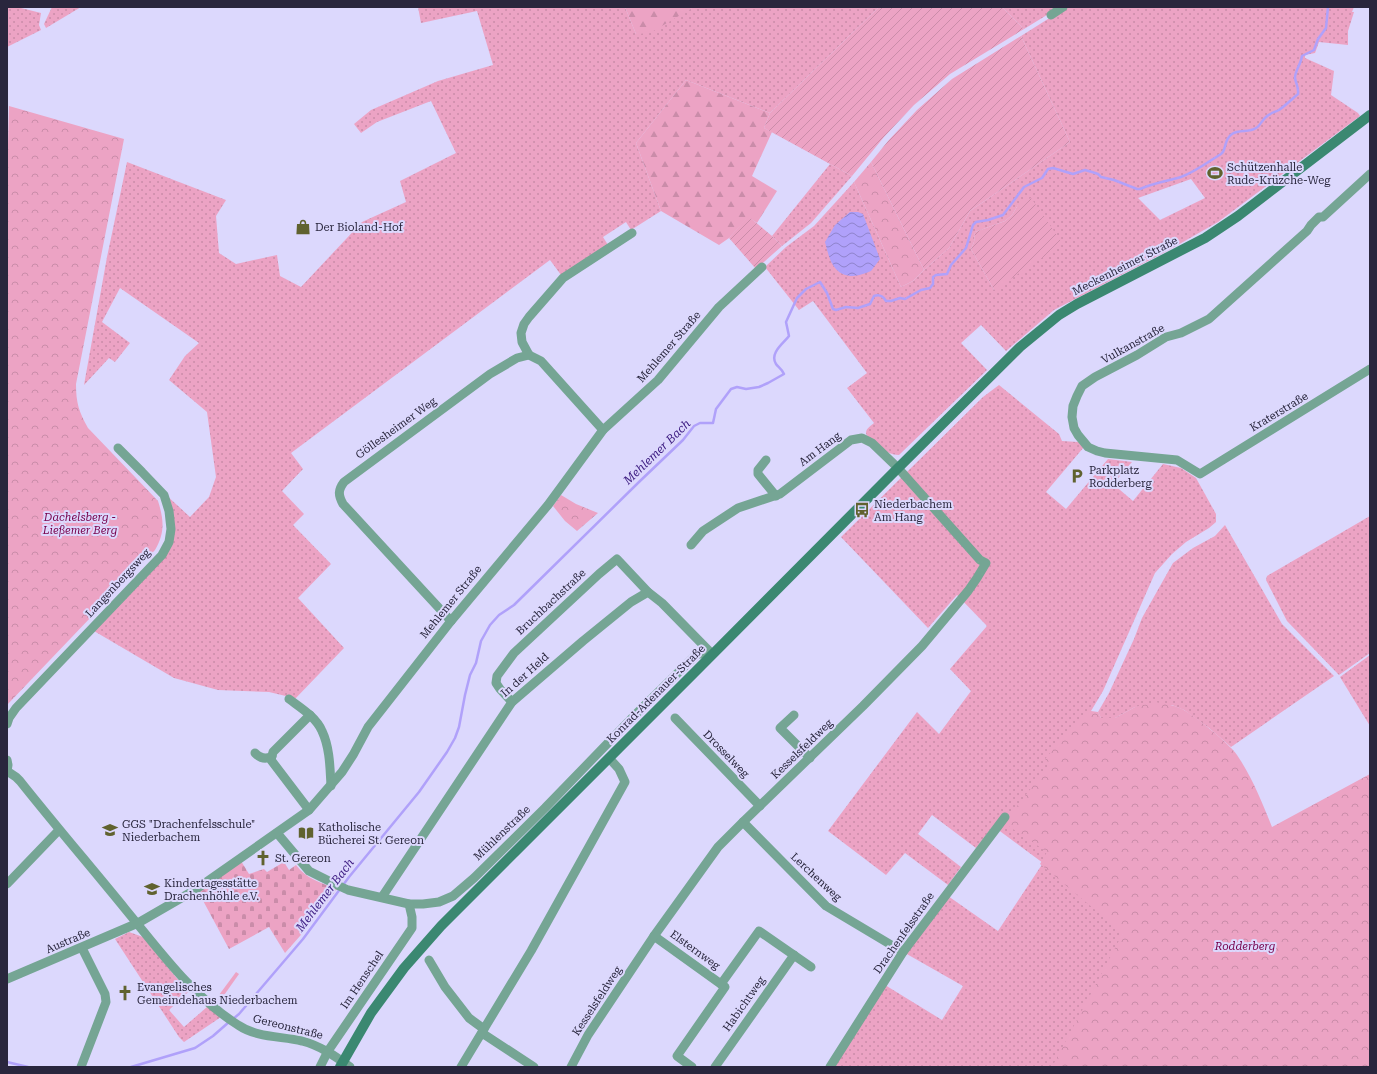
<svg xmlns="http://www.w3.org/2000/svg" width="1377" height="1074" viewBox="0 0 1377 1074" font-family="'Roboto Serif',serif">
<style>
.grass{fill:url(#grass-dots);fill-rule:evenodd}
.forest{fill:url(#forest-firs)}
.cemetery{fill:url(#cemetery-stones)}
.park{fill:url(#park-crowns)}
.garden{fill:url(#garden-furrows)}
.pitch{fill:#eca3c4}
.water{fill:url(#water-waves)}
.lines{fill:none;stroke-linecap:round;stroke-linejoin:round}
.stream{stroke:#b0a1fa;stroke-width:2.5}
.minor{stroke:#75a594;stroke-width:9}
.secondary{stroke:#3b8871;stroke-width:10}
.labels{text-anchor:middle;dominant-baseline:central;stroke-width:4;stroke-linejoin:round;paint-order:stroke}
.poi-label{font-size:11px;fill:#29263d;stroke:#dcd8fd;text-anchor:start}
.street-label{font-size:11px;fill:#29263d;stroke:#dcd8fd}
.park-label{font-size:11px;font-style:italic;fill:#76004b;stroke:#dcd8fd}
.water-label{font-size:12px;font-style:italic;fill:#402084;stroke:#dcd8fd}
</style>
<defs>
<pattern id="grass-dots" width="8" height="8" patternUnits="userSpaceOnUse"><rect width="8" height="8" fill="#eca3c4"/><path d="M2 2h.1M6 6h.1" fill="none" stroke="#ca8ca9" stroke-width="1.8" stroke-linecap="round"/></pattern>
<pattern id="forest-firs" width="22" height="20" patternUnits="userSpaceOnUse"><rect width="22" height="20" fill="#eca3c4"/><path d="M5 1l3.5 6h-7zM16 11l3.5 6h-7z" fill="#ca8ca9"/></pattern>
<pattern id="cemetery-stones" width="16" height="16" patternUnits="userSpaceOnUse"><rect width="16" height="16" fill="#eca3c4"/><path d="M2 7V4a2 2 0 0 1 4 0v3zM10 15v-3a2 2 0 0 1 4 0v3z" fill="#ca8ca9"/></pattern>
<pattern id="park-crowns" width="20" height="18" patternUnits="userSpaceOnUse"><rect width="20" height="18" fill="#eca3c4"/><path d="M2 6a3 3 0 1 1 6 0M12 15a3 3 0 1 1 6 0" fill="none" stroke="#ca8ca9"/></pattern>
<pattern id="garden-furrows" width="10" height="10" patternUnits="userSpaceOnUse"><rect width="10" height="10" fill="#eca3c4"/><path d="M-1 1l2-2M0 10L10 0M9 11l2-2" fill="none" stroke="#ca8ca9"/></pattern>
<pattern id="water-waves" width="16" height="10" patternUnits="userSpaceOnUse"><rect width="16" height="10" fill="#b0a1fa"/><path d="M0 5q4-4 8 0t8 0" fill="none" stroke="#8f83cc"/></pattern>
</defs>
<rect width="100%" height="100%" fill="#dcd8fd"/>
<!-- grass -->
<g class="grass">
<path d="M7,7H17L41,13L39,25L41,30L7,47Z"/>
<path d="M52,7H81L46,28L44,24Z"/>
<path d="M418,7H625L636,34L694,7H879L770,113L686,80L636,143L661,211L631,230L626,222L603,237L608,245L561,275L550,260L291,453L303,469L282,491L304,514L293,525L331,564L298,598L344,648L294,700L290,697L269,692L218,690L174,678L94,631L171,543L165,494L190,517L209,497L216,477L207,412L169,380L185,356L199,343L120,288L102,322L130,343L115,362L109,358L84,385L107,257L127,162L226,200L216,216L219,253L236,264L277,255L280,276L301,287L362,222L406,202L400,181L456,153L431,101L377,122L361,133L354,124L371,110L438,81L493,65L477,11L421,23Z"/>
<path d="M1002,7H1060L1024,29Z"/>
<path d="M1067,7H1354L1352,12H1354L1348,31V45L1319,42L1315,53L1305,55V58L1334,71L1331,95L1358,113L1360,116L1218,222L1169,250L1054,310L1006,351L981,325L961,343L987,370L899,455C895,455 891,454 887,452C883,450 866,437 866,433C866,428 872,425 874,423L847,388L867,373L813,301L799,310L765,267L786,247L814,226L854,182L901,287L913,281L924,270L949,248L970,211L1070,142L1021,36ZM1191,179L1205,198L1160,220L1138,198ZM1018,205L994,290L971,249L974,242L975,232L1005,221L1012,215Z"/>
<path d="M830,164L852,176L811,223L782,246L772,236Z"/>
<path d="M999,385L1059,434L1062,441L1078,442L1084,447L1046,492L1066,509L1108,459L1132,462L1113,484L1133,501L1163,464L1181,468L1196,478L1216,514V522L1209,528L1186,542L1172,554L1155,573L1103,691L1091,711L1097,723L1128,923L1063,1067H833L885,985L942,1020L963,986L905,953L948,896L998,931L1043,863L993,826L976,848L932,815L918,834L961,867L948,885L905,853L886,875L828,831L917,712L939,734L971,691L950,669L987,626L957,595L928,628L841,537L983,397Z"/>
<path d="M1370,516V653L1339,675L1287,621L1266,580L1267,576Z"/>
<path d="M1225,525L1282,624L1334,676L1231,747L1209,728L1184,710L1172,705L1135,707L1115,718H1101L1098,712L1109,693L1134,639L1142,618L1173,563L1193,548L1215,536Z"/>
<path d="M1370,655V726L1340,677Z"/>
<path d="M129,932L143,937L188,992L169,1010L184,1027L207,1007L221,1017L184,1042L179,1037L115,939Z"/>
</g>
<!-- forest -->
<g class="forest">
<path d="M625,7H694L650,33L636,34Z"/>
<path d="M686,80L770,113L764,128L772,132L752,176L777,191L757,223L748,217L729,238L719,245L661,211L636,143Z"/>
</g>
<!-- cemetery -->
<path class="cemetery" d="M241,861L249,874L264,869L267,872L284,862L289,870L296,865C306,879 322,883 337,889L300,936L285,953L269,927L229,949L200,895L201,891Z"/>
<!-- park -->
<g class="park">
<path d="M9,106L124,139L76,384C76,403 79,412 88,428L158,501C164,520 165,533 155,550L7,705V183Z"/>
<path d="M871,162L924,270L913,281L901,287L854,182Z"/>
<path d="M561,495L576,504L598,513L577,531L565,521L553,506Z"/>
<path d="M1155,702C1165,704 1174,705 1182,709C1195,716 1229,743 1237,755C1252,777 1262,802 1272,827L1370,774V1067H1052L1123,933L1040,864L1047,852L1004,823L1050,764L1045,759L1073,727L1091,711L1098,712L1101,718H1115L1135,707Z"/>
</g>
<!-- garden -->
<g class="garden">
<path d="M879,7H1002L1024,29L950,74L914,105L884,137L852,176L764,128L770,113Z"/>
<path d="M1021,36L1070,142L970,211L949,248L924,270L871,162L888,141L917,110L952,79Z"/>
<path d="M1031,198L1063,244L994,290L971,249L974,242L975,232L1005,221L1012,215L1018,205Z"/>
<path d="M748,216L772,236L782,246L756,269L729,238Z"/>
</g>
<!-- pitch -->
<path class="pitch" d="M236,972L239,974L222,998L219,995Z"/>
<!-- water -->
<path class="water" d="M850,212H858L863,214L880,259L871,271C866,273 858,276 853,276C833,276 829,258 825,242L835,225Z"/>
<g class="lines">
<!-- stream -->
<g class="stream">
<path d="M233,1019L239,1014L303,939L349,877L419,792L447,752L455,738L459,727L465,695L470,675L476,663L481,641L490,625L499,615L514,605L640,481L683,440L694,426L700,423H713L716,409L731,389L737,387L746,389L759,387L768,383L784,374C782,369 778,367 776,364C769,353 784,343 789,336L786,322L797,298L806,289L820,282L827,293L833,309L836,310L846,307L858,308L870,304L874,296C880,294 883,296 886,301H891L900,298L905,299L921,290L930,288L933,284V277L936,275L947,274L951,265L966,248L973,225L976,222L988,220L1003,215L1024,187L1042,178L1048,169L1053,168L1073,174L1085,170L1092,172L1098,174L1101,177L1114,180L1137,189H1140C1153,183 1167,181 1181,177C1195,172 1208,162 1221,154C1227,150 1223,140 1232,134C1239,129 1249,133 1256,128C1260,126 1262,120 1266,117C1270,113 1275,112 1279,110C1286,105 1292,99 1298,94C1299,88 1296,84 1295,78C1295,71 1301,64 1302,56L1314,50L1318,39L1326,28L1328,7"/>
<path d="M7,1062L28,1067"/>
<path d="M131,1067L195,1048L213,1036L229,1022"/>
</g>
<!-- minor -->
<g class="minor">
<path d="M1051,15L1063,7"/>
<path d="M1370,174L1323,217H1319L1311,225L1307,231L1209,319L1181,333L1166,337L1137,355L1095,377L1082,386L1077,396L1073,406L1072,417L1074,428L1078,435L1088,447L1097,451L1105,453L1177,460L1200,474L1370,369"/>
<path d="M529,355L522,342L521,333L524,324L529,317L563,278L632,233"/>
<path d="M766,460L758,470V474L776,496"/>
<path d="M451,621L343,504C338,495 338,490 344,482L490,374L517,358L529,355L541,361L603,430"/>
<path d="M289,699C301,708 316,717 322,731C330,748 330,768 331,786"/>
<path d="M512,702L500,689L496,683L497,676L514,653L599,574L617,559L648,592L662,603L712,654"/>
<path d="M794,715L780,728L810,758"/>
<path d="M675,718L760,806"/>
<path d="M7,724L9,718L16,708L162,555L169,542L171,529L169,511L164,495L142,472L118,448"/>
<path d="M255,753C260,758 266,760 272,756"/>
<path d="M7,760L8,765L7,771"/>
<path d="M7,771L16,777L20,781C55,825 91,867 126,910C160,951 192,996 238,1025C257,1038 281,1036 302,1041C321,1046 335,1056 350,1067"/>
<path d="M309,810L271,760L273,752L310,715"/>
<path d="M743,822L826,906L903,952"/>
<path d="M277,833L309,871L337,885L348,890L409,904H423L439,902L453,896L474,878L545,808L636,714L697,654H712"/>
<path d="M7,884L59,830"/>
<path d="M382,897L512,702L583,641L631,602L648,592"/>
<path d="M654,936L725,987L677,1056L692,1067"/>
<path d="M429,960L445,987L469,1018L484,1029"/>
<path d="M7,979L138,923L195,890L309,810L342,772L353,755L368,727L451,621L548,505L603,430L658,380L719,307L762,267"/>
<path d="M721,984L759,931L811,967"/>
<path d="M482,1033L534,1067"/>
<path d="M81,1067L106,1002L105,994L82,948"/>
<path d="M320,1067L328,1051L412,928V917L409,904"/>
<path d="M461,1067L531,951L625,782L619,769L609,758"/>
<path d="M571,1067L588,1035L654,936L718,847L743,822L863,706L922,646L968,591L977,578L986,563L980,560L898,468L872,443L862,438L851,440L780,494L738,508L703,531L691,545"/>
<path d="M715,1067L794,955"/>
<path d="M830,1067L903,952L1005,817"/>
</g>
<!-- secondary -->
<path class="secondary" d="M340,1067L371,1013L404,968L441,926L693,674L892,474L1020,347L1059,315L1077,304L1205,238L1238,216L1370,115"/>
</g>
<!-- icons -->
<defs>
<g id="stadium-bare" transform="scale(1.2)"><path d="M0-5a6.5 5 0 1 0 0 10a6.5 5 0 1 0 0-10ZM-3.5-1.8h7v3.6h-7Z" fill="#60622f" stroke="#dcd8fd" stroke-width="2.5" paint-order="stroke"/></g>
<g id="shop-bare" transform="scale(1.2)"><path d="M-5-2.5h2.3a2.7 3.5 0 0 1 5.4 0H5L5.5 6h-11ZM-1.5-2.5h3a1.5 2.3 0 0 0-3 0Z" fill="#60622f" stroke="#dcd8fd" stroke-width="2.5" paint-order="stroke"/></g>
<g id="parking-bare" transform="scale(1.2)"><path d="M-3.5-5.5H1a3.5 3.5 0 0 1 0 7H-1V5.5H-3.5ZM-1-3.4V-.6H.8a1.4 1.4 0 0 0 0-2.8Z" fill="#60622f" stroke="#dcd8fd" stroke-width="2.5" paint-order="stroke"/></g>
<g id="bus-bare" transform="scale(1.2)"><path d="M-5-6H5V4H4V6H2V4H-2V6H-4V4H-5ZM-3.5-4V0h7V-4ZM-3.5 1.2v1.5H-2V1.2ZM2 1.2v1.5H3.5V1.2Z" fill="#60622f" stroke="#dcd8fd" stroke-width="2.5" paint-order="stroke"/></g>
<g id="school-bare" transform="scale(1.2)"><path d="M0-5L7-2L0 1L-7-2ZM-4 1L0 2.5L4 1V4Q0 6-4 4Z" fill="#60622f" stroke="#dcd8fd" stroke-width="2.5" paint-order="stroke"/></g>
<g id="library-bare" transform="scale(1.2)"><path d="M-6-4Q-3-5.5-.7-3.5V5Q-3 3-6 4ZM6-4Q3-5.5 .7-3.5V5Q3 3 6 4Z" fill="#60622f" stroke="#dcd8fd" stroke-width="2.5" paint-order="stroke"/></g>
<g id="church-bare" transform="scale(1.2)"><path d="M-1.2-6h2.4v3.5h3.3v2.4h-3.3V6h-2.4V-.1h-3.3v-2.4h3.3Z" fill="#60622f" stroke="#dcd8fd" stroke-width="2.5" paint-order="stroke"/></g>
</defs>
<g fill-rule="evenodd">
<use href="#stadium-bare" x="1215" y="173"/>
<use href="#shop-bare" x="303" y="227"/>
<use href="#parking-bare" x="1077" y="476"/>
<use href="#bus-bare" x="862" y="510"/>
<use href="#school-bare" x="110" y="830"/>
<use href="#library-bare" x="306" y="833"/>
<use href="#church-bare" x="263" y="858"/>
<use href="#school-bare" x="152" y="889"/>
<use href="#church-bare" x="125" y="993"/>
</g>
<g class="labels">
<!-- poi labels -->
<g class="poi-label">
<text x="1227" y="167">Schützenhalle<tspan x="1227" dy="13">Rude-Krüzche-Weg</tspan></text>
<text x="315" y="227">Der Bioland-Hof</text>
<text x="1089" y="470">Parkplatz<tspan x="1089" dy="13">Rodderberg</tspan></text>
<text x="874" y="504">Niederbachem<tspan x="874" dy="13">Am Hang</tspan></text>
<text x="122" y="824">GGS "Drachenfelsschule"<tspan x="122" dy="13">Niederbachem</tspan></text>
<text x="318" y="827">Katholische<tspan x="318" dy="13">Bücherei St. Gereon</tspan></text>
<text x="275" y="858">St. Gereon</text>
<text x="164" y="883">Kindertagesstätte<tspan x="164" dy="13">Drachenhöhle e.V.</tspan></text>
<text x="137" y="987">Evangelisches<tspan x="137" dy="13">Gemeindehaus Niederbachem</tspan></text>
</g>
<!-- street labels -->
<g class="street-label">
<text transform="translate(1125 266) rotate(-27)">Meckenheimer Straße</text>
<text transform="translate(1133 344) rotate(-29)">Vulkanstraße</text>
<text transform="translate(669 347) rotate(-49)">Mehlemer Straße</text>
<text transform="translate(1279 412) rotate(-31)">Kraterstraße</text>
<text transform="translate(396 428) rotate(-36)">Göllesheimer Weg</text>
<text transform="translate(820 449) rotate(-37)">Am Hang</text>
<text transform="translate(118 583) rotate(-47)">Langenbergsweg</text>
<text transform="translate(451 602) rotate(-51)">Mehlemer Straße</text>
<text transform="translate(551 602) rotate(-43)">Bruchbachstraße</text>
<text transform="translate(525 675) rotate(-42)">In der Held</text>
<text transform="translate(656 694) rotate(-45)">Konrad-Adenauer-Straße</text>
<text transform="translate(802 749) rotate(-44)">Kesselsfeldweg</text>
<text transform="translate(726 754) rotate(46)">Drosselweg</text>
<text transform="translate(502 833) rotate(-44)">Mühlenstraße</text>
<text transform="translate(816 877) rotate(43)">Lerchenweg</text>
<text transform="translate(904 933) rotate(-55)">Drachenfelsstraße</text>
<text transform="translate(68 941) rotate(-23)">Austraße</text>
<text transform="translate(695 950) rotate(36)">Elsternweg</text>
<text transform="translate(362 980) rotate(-56)">Im Henschel</text>
<text transform="translate(597 1001) rotate(-57)">Kesselsfeldweg</text>
<text transform="translate(744 1004) rotate(-55)">Habichtweg</text>
<text transform="translate(288 1027) rotate(14)">Gereonstraße</text>
</g>
<!-- park labels -->
<g class="park-label">
<text x="80" y="517">Dächelsberg -<tspan x="80" dy="13">Ließemer Berg</tspan></text>
<text x="1245" y="946">Rodderberg</text>
</g>
<!-- water labels -->
<g class="water-label">
<text transform="translate(657 452) rotate(-44)">Mehlemer Bach</text>
<text transform="translate(325 895) rotate(-53)">Mehlemer Bach</text>
</g>
</g>
<!-- border -->
<rect width="1377" height="1074" fill="none" stroke="#29263d" stroke-width="16"/>
</svg>
